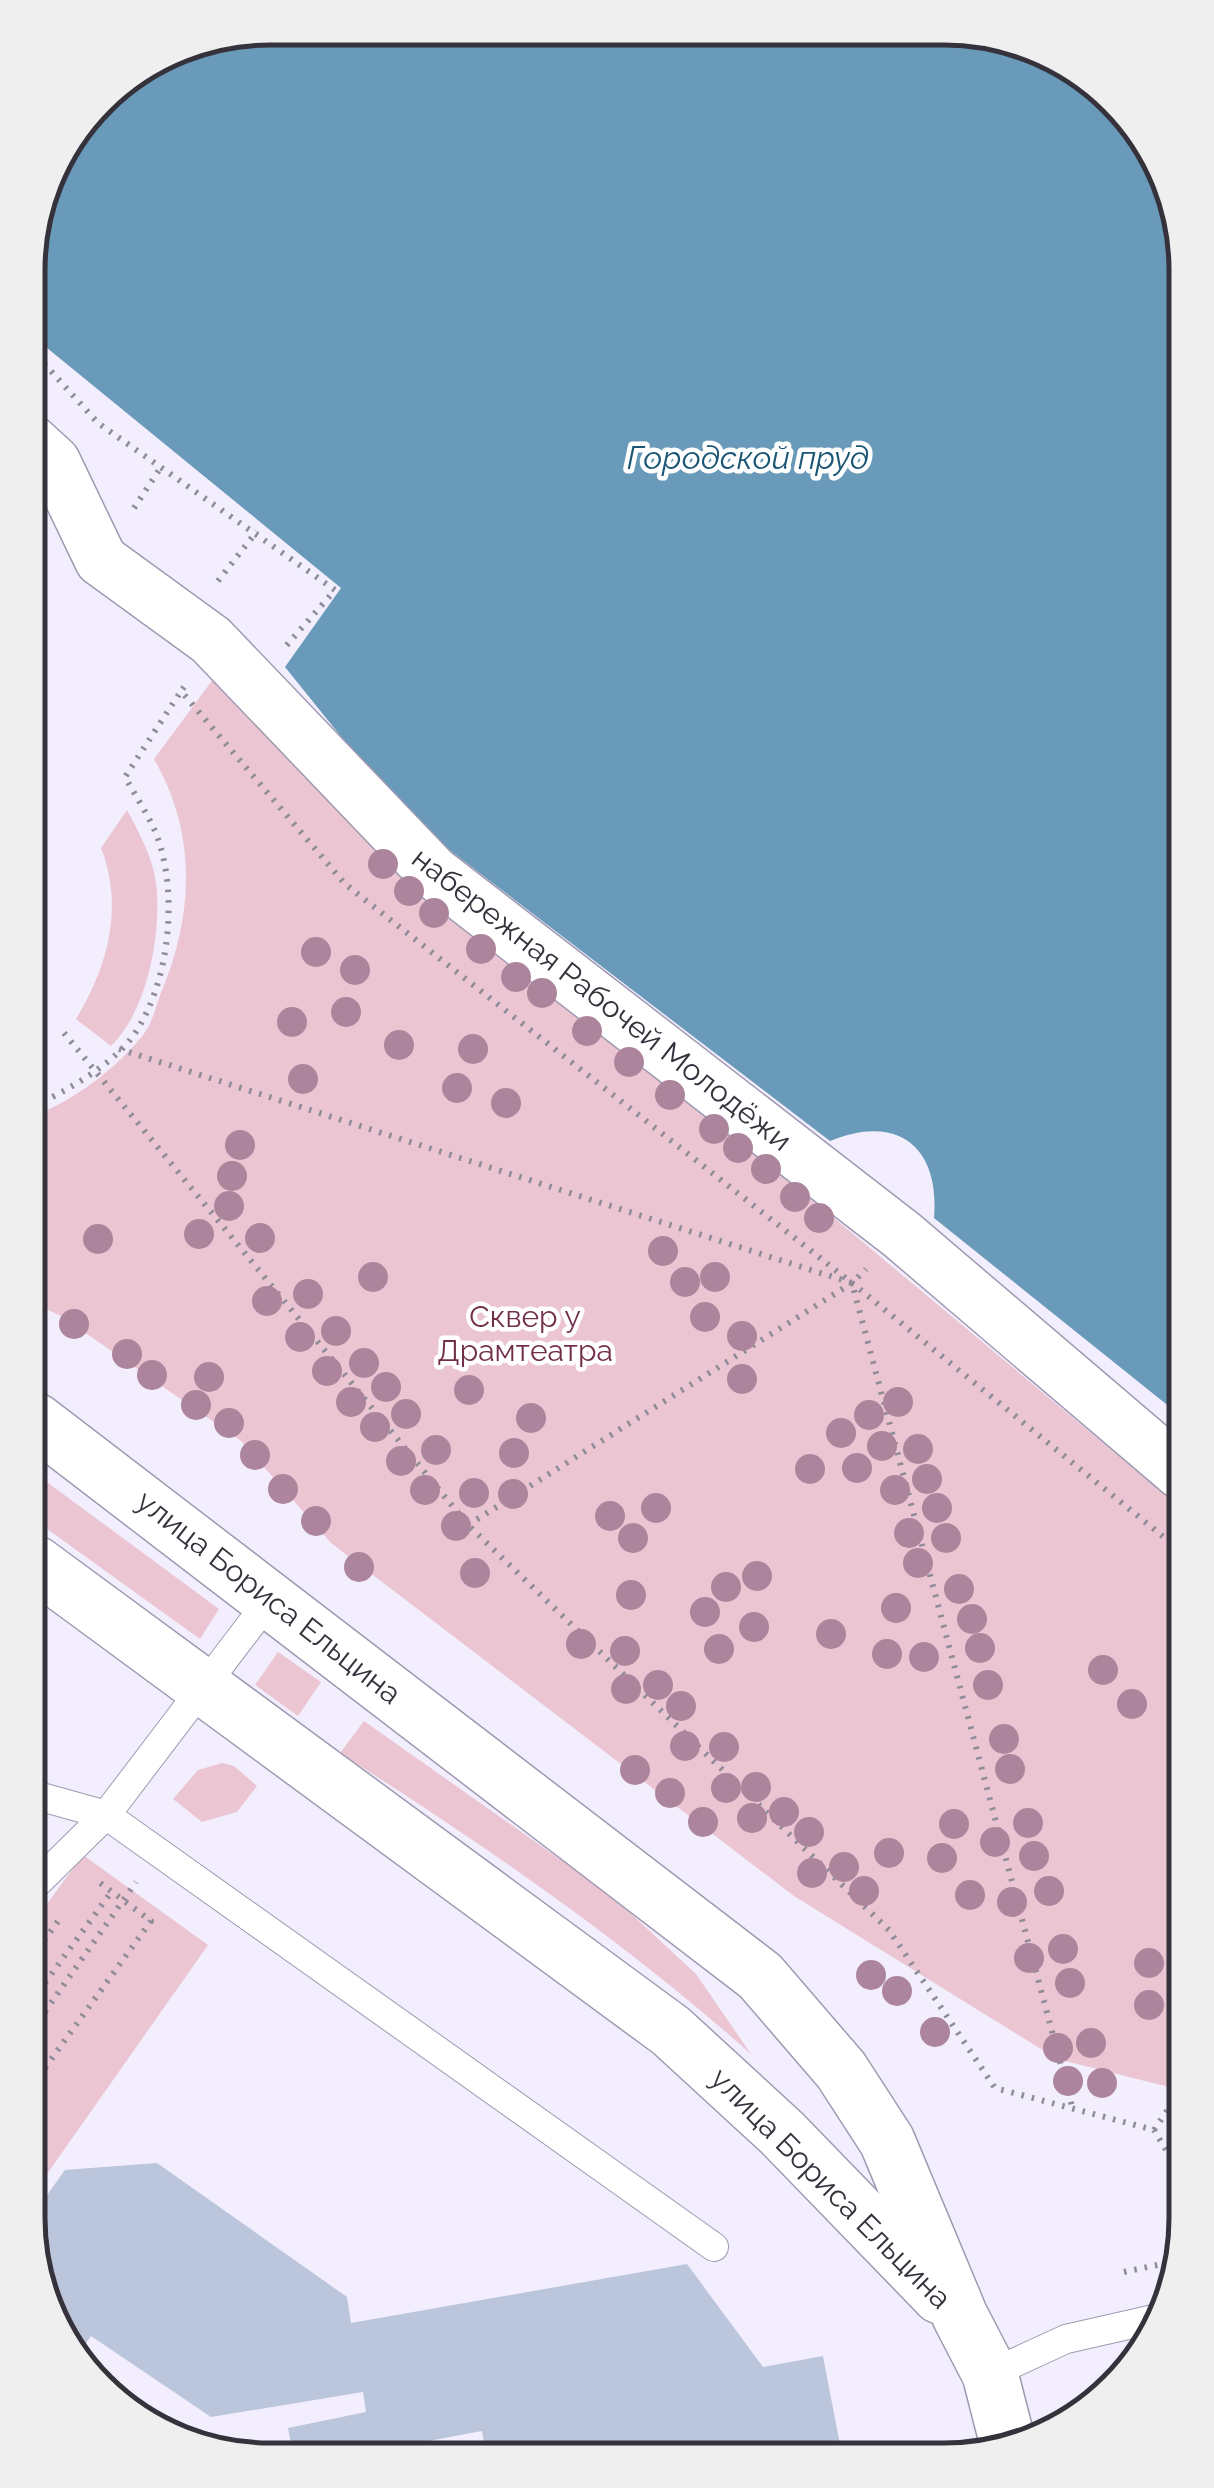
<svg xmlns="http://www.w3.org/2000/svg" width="1214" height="2488" viewBox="0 0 1214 2488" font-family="Raleway,sans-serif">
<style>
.green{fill:#ebc6d2}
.water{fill:#699ab9}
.building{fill:#bbc5dc}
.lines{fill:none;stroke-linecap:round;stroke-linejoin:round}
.lane-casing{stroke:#9f9ab1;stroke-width:30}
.street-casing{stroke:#9f9ab1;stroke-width:55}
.secondary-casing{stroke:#9f9ab1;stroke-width:58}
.path{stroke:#8f8b98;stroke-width:6;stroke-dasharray:2.5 8;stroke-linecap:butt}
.lane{stroke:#fff;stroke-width:28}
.street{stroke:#fff;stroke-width:52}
.secondary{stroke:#fff;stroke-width:55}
.tree{fill:#ac859c}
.labels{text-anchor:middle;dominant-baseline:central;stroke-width:9;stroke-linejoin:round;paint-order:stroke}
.street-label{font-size:30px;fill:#35323c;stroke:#fff}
.park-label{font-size:30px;fill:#722f4b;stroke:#fff}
.water-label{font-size:32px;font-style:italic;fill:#1b5676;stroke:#fff}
.rim{fill:none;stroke:#35323c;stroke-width:5}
</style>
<rect width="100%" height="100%" fill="#f2eefe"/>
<!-- green -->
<g class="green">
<path d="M214,678L314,783L1182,1509L1185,2091L1057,2059L794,1896L331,1543L241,1441L61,1316L35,1304L34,1116C74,1100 116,1069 143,1035C152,1024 156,1006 161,993C194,914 197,834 154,759Z"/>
<path d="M127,810C139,832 153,858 156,883C162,932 148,1010 111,1046L76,1019C108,967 124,906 101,848Z"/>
<path d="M36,1474L219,1609L200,1639L36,1521Z"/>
<path d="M278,1652L321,1682L298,1716L255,1685Z"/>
<path d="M364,1721L612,1896L696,1974L751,2054C623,1940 484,1845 340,1753Z"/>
<path d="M222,1763L234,1766L257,1786L237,1812L202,1822L173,1799L198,1770Z"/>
<path d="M83,1855L208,1945L40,2184L38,1916Z"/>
</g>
<!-- water -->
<path class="water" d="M270,28L991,32L1104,88L1174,192L1181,1416L934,1218C940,1147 898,1113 830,1141L405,816L285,667L341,588L30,334V239L53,162L110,88L178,46Z"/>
<!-- building -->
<path class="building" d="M157,2163L347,2297L351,2323L687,2264L763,2367L823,2356L841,2450L486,2455L482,2431L407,2445L409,2456L294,2458L288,2428L366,2412L363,2392L211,2417L91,2336L79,2353L40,2296V2205L65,2170Z"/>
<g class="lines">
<!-- lane casing -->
<g class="lane-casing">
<g id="lane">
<path d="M38,1796L106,1815L714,2247"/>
<path d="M38,1882L106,1815L271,1598"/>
<path d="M990,2374L1066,2339L1154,2319"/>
</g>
</g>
<!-- street casing -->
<g class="street-casing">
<path id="street" d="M31,441L54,462L101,560L211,640L433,872L902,1235L1181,1473"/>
</g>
<!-- secondary casing -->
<g class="secondary-casing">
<g id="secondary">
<path d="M36,1421L760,1976L841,2070L887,2141L960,2316L990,2374L1009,2448"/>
<path d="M36,1564L671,2031L782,2133L940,2296"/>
</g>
</g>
<!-- path -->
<g class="path">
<path d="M30,348L98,423L335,590L286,646"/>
<path d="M134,508L161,467"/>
<path d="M218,581L257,531"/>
<path d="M184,687L181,691L345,884L852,1283L1182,1552"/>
<path d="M64,1033L468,1525L889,1930L995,2088L1154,2130L1186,2183"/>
<path d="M119,1049L852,1283L1073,2110"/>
<path d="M34,1106C66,1091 107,1068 130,1040C170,988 180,891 155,831C147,813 135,795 125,777L181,691"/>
<path d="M468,1525L852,1283L866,1269"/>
<path d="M38,1949L61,1917"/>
<path d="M39,1991L112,1891"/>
<path d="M39,2020L136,1882"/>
<path d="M39,2076L151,1921L95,1879"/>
<path d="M1154,2130L1185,2084"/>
<path d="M1124,2272L1176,2261"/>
</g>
<!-- lane -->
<use href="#lane" class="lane"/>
<!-- street -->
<use href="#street" class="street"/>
<!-- secondary -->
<use href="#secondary" class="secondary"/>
</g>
<!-- trees -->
<g class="tree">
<circle cx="383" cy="864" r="15"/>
<circle cx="409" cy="891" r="15"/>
<circle cx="434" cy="913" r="15"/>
<circle cx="481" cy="949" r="15"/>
<circle cx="316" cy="952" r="15"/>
<circle cx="355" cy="970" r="15"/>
<circle cx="516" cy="977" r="15"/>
<circle cx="542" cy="993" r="15"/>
<circle cx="346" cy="1012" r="15"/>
<circle cx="292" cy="1022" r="15"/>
<circle cx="587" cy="1031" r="15"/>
<circle cx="399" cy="1045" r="15"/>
<circle cx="473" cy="1049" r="15"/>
<circle cx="629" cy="1062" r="15"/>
<circle cx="303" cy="1079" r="15"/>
<circle cx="457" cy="1088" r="15"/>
<circle cx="670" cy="1095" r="15"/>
<circle cx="506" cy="1103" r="15"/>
<circle cx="714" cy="1129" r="15"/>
<circle cx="240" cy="1145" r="15"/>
<circle cx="738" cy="1148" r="15"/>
<circle cx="766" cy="1169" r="15"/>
<circle cx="232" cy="1176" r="15"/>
<circle cx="795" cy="1197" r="15"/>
<circle cx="229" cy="1206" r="15"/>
<circle cx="819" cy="1218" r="15"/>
<circle cx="199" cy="1234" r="15"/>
<circle cx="260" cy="1238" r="15"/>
<circle cx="98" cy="1239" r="15"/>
<circle cx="663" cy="1251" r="15"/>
<circle cx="373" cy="1277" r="15"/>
<circle cx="715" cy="1277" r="15"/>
<circle cx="685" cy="1282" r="15"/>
<circle cx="308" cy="1294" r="15"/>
<circle cx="267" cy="1301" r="15"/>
<circle cx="705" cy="1317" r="15"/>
<circle cx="74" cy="1324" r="15"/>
<circle cx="336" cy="1331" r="15"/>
<circle cx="742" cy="1336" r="15"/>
<circle cx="300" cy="1337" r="15"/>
<circle cx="127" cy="1354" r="15"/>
<circle cx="364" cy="1363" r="15"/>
<circle cx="327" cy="1371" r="15"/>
<circle cx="152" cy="1375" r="15"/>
<circle cx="209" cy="1377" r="15"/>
<circle cx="742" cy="1379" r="15"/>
<circle cx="386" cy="1387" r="15"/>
<circle cx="469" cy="1390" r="15"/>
<circle cx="351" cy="1402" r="15"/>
<circle cx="898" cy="1402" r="15"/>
<circle cx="196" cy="1405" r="15"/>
<circle cx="406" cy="1414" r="15"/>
<circle cx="869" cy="1415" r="15"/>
<circle cx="531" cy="1418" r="15"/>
<circle cx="229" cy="1423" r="15"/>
<circle cx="375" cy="1427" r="15"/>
<circle cx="841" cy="1433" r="15"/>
<circle cx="882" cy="1446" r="15"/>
<circle cx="918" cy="1449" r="15"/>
<circle cx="436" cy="1450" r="15"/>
<circle cx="514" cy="1453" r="15"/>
<circle cx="255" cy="1455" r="15"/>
<circle cx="401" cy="1461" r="15"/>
<circle cx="857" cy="1468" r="15"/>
<circle cx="810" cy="1469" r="15"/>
<circle cx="927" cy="1479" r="15"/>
<circle cx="283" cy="1489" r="15"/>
<circle cx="425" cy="1490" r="15"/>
<circle cx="895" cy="1490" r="15"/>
<circle cx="474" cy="1493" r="15"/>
<circle cx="513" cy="1494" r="15"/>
<circle cx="656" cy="1508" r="15"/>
<circle cx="937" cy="1508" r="15"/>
<circle cx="610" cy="1516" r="15"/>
<circle cx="316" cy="1521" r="15"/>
<circle cx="456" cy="1526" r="15"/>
<circle cx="909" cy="1533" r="15"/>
<circle cx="633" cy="1538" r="15"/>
<circle cx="946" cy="1538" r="15"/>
<circle cx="918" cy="1563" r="15"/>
<circle cx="359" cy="1567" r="15"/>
<circle cx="475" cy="1573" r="15"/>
<circle cx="757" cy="1576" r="15"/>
<circle cx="726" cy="1587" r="15"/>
<circle cx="959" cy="1589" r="15"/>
<circle cx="631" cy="1595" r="15"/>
<circle cx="896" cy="1608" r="15"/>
<circle cx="705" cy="1612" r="15"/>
<circle cx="972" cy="1619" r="15"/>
<circle cx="754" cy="1627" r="15"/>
<circle cx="831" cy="1634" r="15"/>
<circle cx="581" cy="1644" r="15"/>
<circle cx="980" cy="1648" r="15"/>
<circle cx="719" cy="1649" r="15"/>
<circle cx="625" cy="1651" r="15"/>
<circle cx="887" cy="1654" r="15"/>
<circle cx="924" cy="1657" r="15"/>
<circle cx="1103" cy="1670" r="15"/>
<circle cx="658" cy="1685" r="15"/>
<circle cx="988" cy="1685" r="15"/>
<circle cx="626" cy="1689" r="15"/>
<circle cx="1132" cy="1704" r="15"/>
<circle cx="681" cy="1706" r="15"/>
<circle cx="1004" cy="1739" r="15"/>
<circle cx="685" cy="1746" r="15"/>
<circle cx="724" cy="1747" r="15"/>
<circle cx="1010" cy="1769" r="15"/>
<circle cx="635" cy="1770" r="15"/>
<circle cx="756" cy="1787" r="15"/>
<circle cx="726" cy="1788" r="15"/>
<circle cx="670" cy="1793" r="15"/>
<circle cx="784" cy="1812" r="15"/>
<circle cx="752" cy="1818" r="15"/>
<circle cx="703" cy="1822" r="15"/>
<circle cx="1028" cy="1823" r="15"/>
<circle cx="954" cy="1824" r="15"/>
<circle cx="809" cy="1832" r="15"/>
<circle cx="995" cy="1842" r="15"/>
<circle cx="889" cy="1853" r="15"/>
<circle cx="1034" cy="1856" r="15"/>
<circle cx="942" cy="1858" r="15"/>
<circle cx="844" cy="1867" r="15"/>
<circle cx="812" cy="1873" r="15"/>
<circle cx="864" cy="1891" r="15"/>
<circle cx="1049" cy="1891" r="15"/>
<circle cx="970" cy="1895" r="15"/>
<circle cx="1012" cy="1902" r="15"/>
<circle cx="1063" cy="1949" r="15"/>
<circle cx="1029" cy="1958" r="15"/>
<circle cx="1149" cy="1963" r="15"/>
<circle cx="871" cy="1975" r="15"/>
<circle cx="1070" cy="1983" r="15"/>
<circle cx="897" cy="1991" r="15"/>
<circle cx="1149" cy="2005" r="15"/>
<circle cx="935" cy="2032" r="15"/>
<circle cx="1091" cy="2043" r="15"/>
<circle cx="1058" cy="2048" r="15"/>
<circle cx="1068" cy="2081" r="15"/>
<circle cx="1102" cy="2083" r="15"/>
</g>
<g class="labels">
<!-- street labels -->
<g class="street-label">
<text transform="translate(602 999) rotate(38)">набережная Рабочей Молодёжи</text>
<text transform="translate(269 1597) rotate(38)">улица Бориса Ельцина</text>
<text transform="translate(831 2188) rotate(45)">улица Бориса Ельцина</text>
</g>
<!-- park labels -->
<g class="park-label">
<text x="525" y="1316">Сквер у<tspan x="525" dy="34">Драмтеатра</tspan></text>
</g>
<!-- water labels -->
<g class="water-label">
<text x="748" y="457">Городской пруд</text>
</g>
</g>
<!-- crop -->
<path d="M0 0H1214V2488H0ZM270 45H944A225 225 0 0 1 1169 270V2218A225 225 0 0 1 944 2443H270A225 225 0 0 1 45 2218V270A225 225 0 0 1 270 45Z" fill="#efefef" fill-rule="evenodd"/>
<path class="rim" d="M270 45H944A225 225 0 0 1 1169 270V2218A225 225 0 0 1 944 2443H270A225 225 0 0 1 45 2218V270A225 225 0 0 1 270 45Z"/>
</svg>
